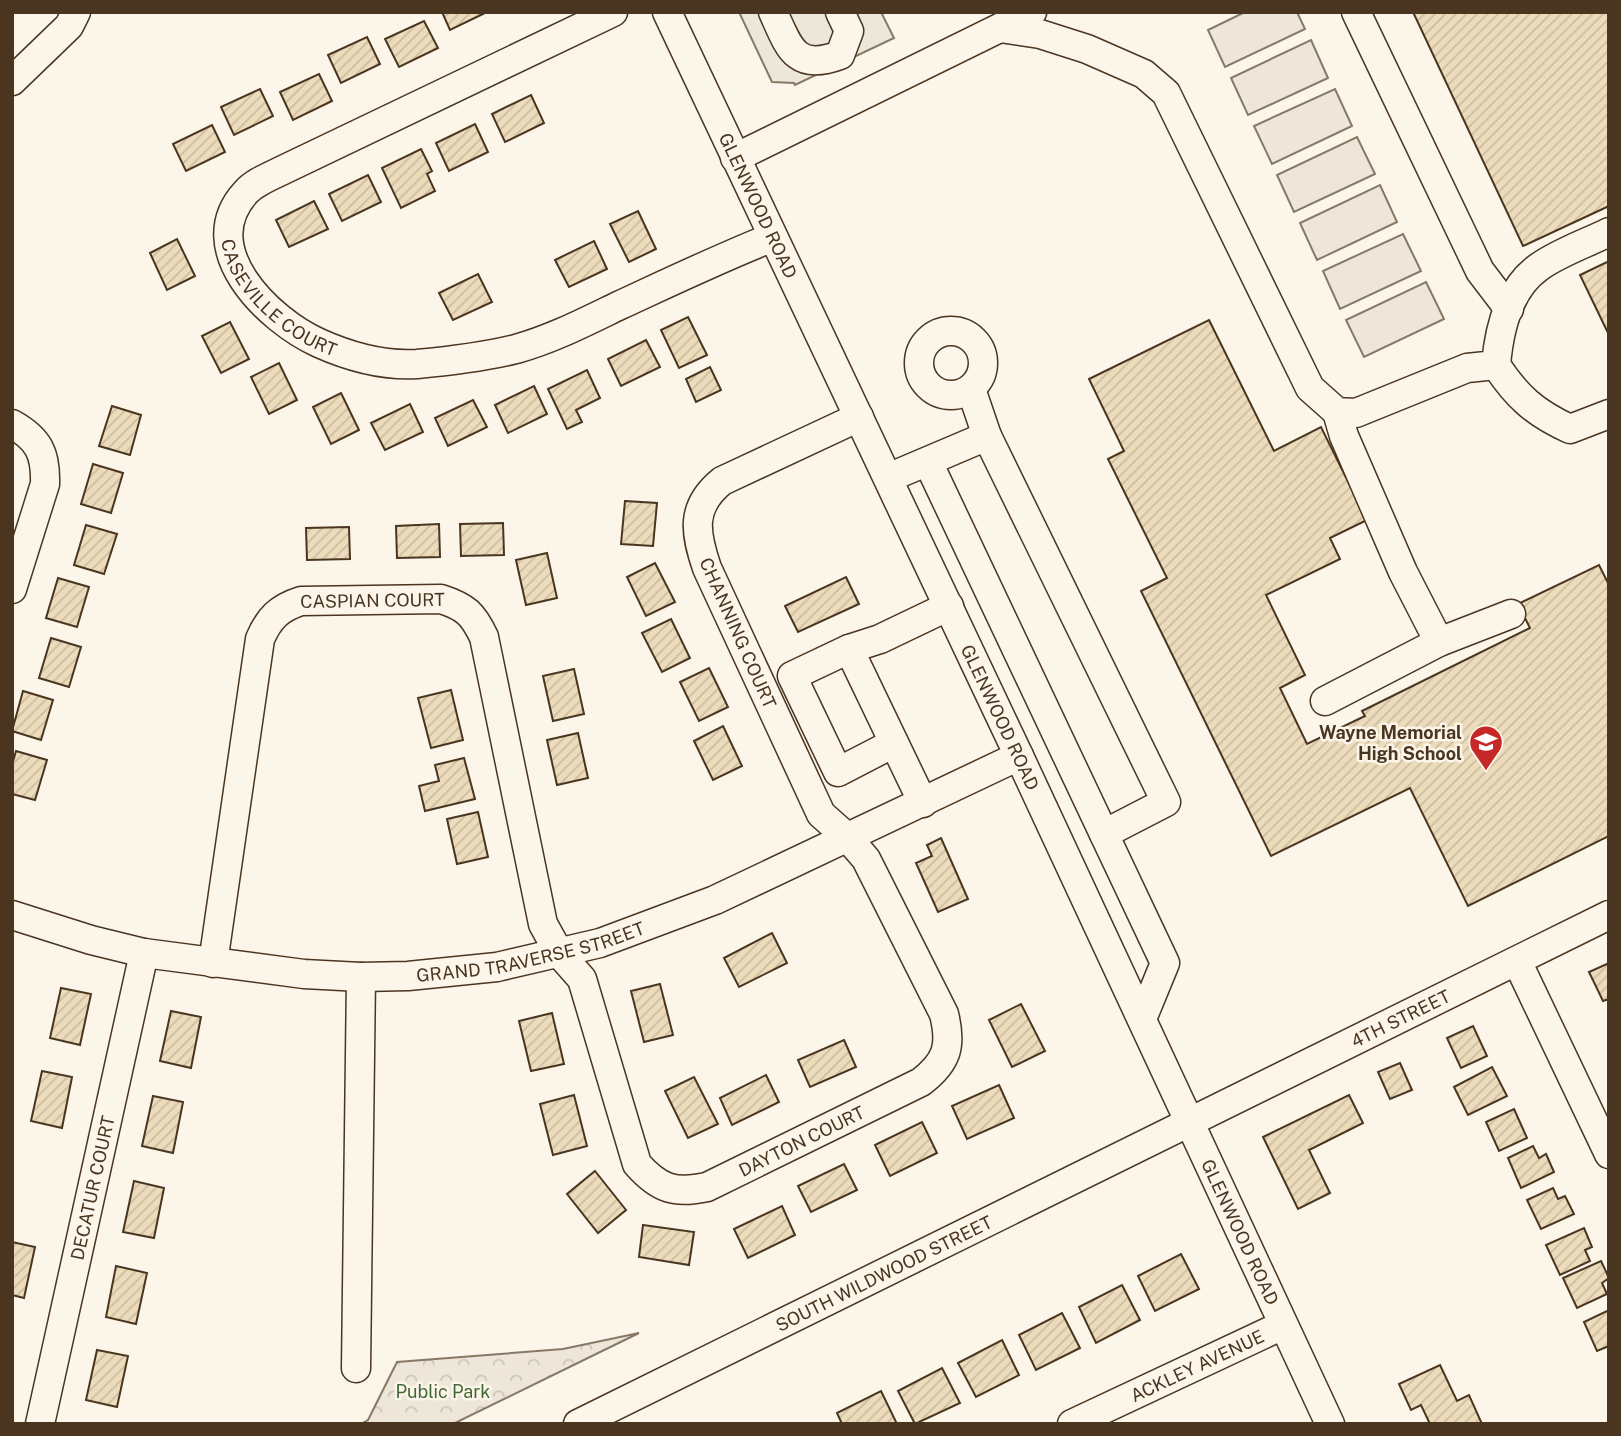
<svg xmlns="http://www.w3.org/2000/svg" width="1621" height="1436" viewBox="0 0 1621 1436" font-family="'Public Sans',sans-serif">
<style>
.green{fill:#ede6d9;stroke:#887966;stroke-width:2}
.park{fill:url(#park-crowns);stroke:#887966;stroke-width:2}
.parking{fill:#ede7d9;stroke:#887966;stroke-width:2}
.building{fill:url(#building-hatch);stroke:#4a3520;stroke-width:2}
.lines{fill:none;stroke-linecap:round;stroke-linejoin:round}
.minor-casing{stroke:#4a3520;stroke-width:31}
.minor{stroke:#fbf6e9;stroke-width:28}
.labels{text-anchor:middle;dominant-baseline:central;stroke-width:5;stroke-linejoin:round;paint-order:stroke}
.street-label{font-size:18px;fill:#4a3520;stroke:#fbf6e9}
.poi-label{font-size:18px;font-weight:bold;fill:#4a3520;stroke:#fbf6e9;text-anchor:end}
.park-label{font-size:18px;fill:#436837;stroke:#fbf6e9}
</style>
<defs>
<pattern id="park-crowns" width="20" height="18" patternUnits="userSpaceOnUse" patternTransform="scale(1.75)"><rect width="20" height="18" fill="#ede6d9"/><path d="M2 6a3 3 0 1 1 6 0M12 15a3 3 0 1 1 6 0" fill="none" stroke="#cdc6ba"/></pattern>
<pattern id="building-hatch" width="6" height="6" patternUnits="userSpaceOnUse" patternTransform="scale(1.75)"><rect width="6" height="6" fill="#ecdcbc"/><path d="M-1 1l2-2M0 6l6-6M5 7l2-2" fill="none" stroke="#ccbda1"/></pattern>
</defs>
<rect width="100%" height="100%" fill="#fbf6e9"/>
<!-- green -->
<g class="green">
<path d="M1245,12H1297L1305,29L1225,67L1208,30Z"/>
<path d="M1311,40L1328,78L1248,115L1231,78Z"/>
<path d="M1335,89L1352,126L1272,164L1254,126Z"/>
<path d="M1357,137L1375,174L1294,212L1277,175Z"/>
<path d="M1380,185L1397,222L1317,260L1300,223Z"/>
<path d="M1403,234L1421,271L1340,309L1323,271Z"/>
<path d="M1426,282L1444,319L1364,357L1346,320Z"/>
</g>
<!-- park -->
<path class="park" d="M639,1333L453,1424H361L368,1420L397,1362L563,1349Z"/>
<!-- parking -->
<path class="parking" d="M739,12H881L894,38L795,85L794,83L772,82Z"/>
<!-- building -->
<g class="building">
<path d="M442,12H487L450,30Z"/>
<path d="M1413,12H1609V206L1523,246Z"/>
<path d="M424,21L438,48L399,67L385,39Z"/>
<path d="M367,37L380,64L341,83L328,55Z"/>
<path d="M319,74L332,101L293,120L280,92Z"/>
<path d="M260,89L273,116L234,135L221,107Z"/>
<path d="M531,95L544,123L505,142L492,114Z"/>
<path d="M475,124L488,152L449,171L436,143Z"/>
<path d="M212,125L225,152L186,171L173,144Z"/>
<path d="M421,149L432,171L427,174L435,191L401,208L382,168Z"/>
<path d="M368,175L381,202L342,221L329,194Z"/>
<path d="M314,201L328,229L289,247L276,220Z"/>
<path d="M638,211L656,249L629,262L610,224Z"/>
<path d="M177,239L195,276L167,290L150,253Z"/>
<path d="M594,241L607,269L569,287L555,260Z"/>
<path d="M1609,261V335L1580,275Z"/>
<path d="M478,274L492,302L453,320L439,293Z"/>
<path d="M688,317L707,355L679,368L661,330Z"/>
<path d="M1209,320L1274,451L1321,427L1367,520L1330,538L1340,559L1266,595L1305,675L1280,688L1307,744L1365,716L1362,711L1530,628L1518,604L1599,565L1609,585V836L1468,906L1410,788L1271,856L1141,591L1167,578L1108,459L1124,451L1089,379Z"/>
<path d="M230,322L249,359L221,373L202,336Z"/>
<path d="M646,340L660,367L621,386L608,359Z"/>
<path d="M279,363L297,400L269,414L251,377Z"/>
<path d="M710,367L721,390L696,402L686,379Z"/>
<path d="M587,370L600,398L576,410L582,422L567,429L548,389Z"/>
<path d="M534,386L547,414L508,433L495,405Z"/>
<path d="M341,393L359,430L331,444L313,407Z"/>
<path d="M473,400L487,427L448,446L435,418Z"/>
<path d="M410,404L423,432L385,450L371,423Z"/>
<path d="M112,406L141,415L130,455L99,446Z"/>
<path d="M93,464L123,473L111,513L81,504Z"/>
<path d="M625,501L657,503L653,546L621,544Z"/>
<path d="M503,523L504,555L461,556L460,524Z"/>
<path d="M439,524L440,557L397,558L396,526Z"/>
<path d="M86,525L117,534L104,574L74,565Z"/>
<path d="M349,527L350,559L307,560L306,528Z"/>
<path d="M547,553L557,598L526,605L516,560Z"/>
<path d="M655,563L675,602L646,616L627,577Z"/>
<path d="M846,577L859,604L798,632L785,606Z"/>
<path d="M58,578L89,587L77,627L46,618Z"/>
<path d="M671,619L690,658L662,672L642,633Z"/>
<path d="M51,638L81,647L69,687L39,678Z"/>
<path d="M709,668L728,707L699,721L680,682Z"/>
<path d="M574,669L584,714L553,721L543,676Z"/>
<path d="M451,690L463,740L431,748L418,698Z"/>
<path d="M23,691L53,700L41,740L12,731Z"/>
<path d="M723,726L742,766L713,780L694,741Z"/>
<path d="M578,733L588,778L557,785L547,740Z"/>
<path d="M16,751L47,760L35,800L12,794V765Z"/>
<path d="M464,758L475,799L425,811L419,786L439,781L435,765Z"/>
<path d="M478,812L488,857L457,864L447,819Z"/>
<path d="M941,838L968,899L938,912L916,863L932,856L927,845Z"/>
<path d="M772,933L787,963L739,987L724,958Z"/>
<path d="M1609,963V999L1603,1001L1589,972Z"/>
<path d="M660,984L673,1035L644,1042L631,991Z"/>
<path d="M61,988L91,994L80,1045L50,1038Z"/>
<path d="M1021,1004L1045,1051L1012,1067L989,1020Z"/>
<path d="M171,1011L201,1017L191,1068L160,1061Z"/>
<path d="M552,1013L564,1064L531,1071L519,1021Z"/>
<path d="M1473,1026L1487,1056L1461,1068L1447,1038Z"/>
<path d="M844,1040L856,1067L810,1087L798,1060Z"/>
<path d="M1400,1063L1412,1090L1390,1099L1378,1072Z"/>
<path d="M1492,1067L1507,1096L1468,1115L1454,1087Z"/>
<path d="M42,1071L72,1077L62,1128L31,1121Z"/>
<path d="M766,1075L779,1102L732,1125L720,1098Z"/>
<path d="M694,1077L718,1124L688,1138L665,1091Z"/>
<path d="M999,1085L1014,1118L967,1139L952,1106Z"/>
<path d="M574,1095L587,1146L553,1155L540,1104Z"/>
<path d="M1349,1095L1363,1123L1309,1150L1330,1193L1298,1209L1263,1137Z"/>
<path d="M153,1096L183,1102L173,1153L142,1146Z"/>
<path d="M1514,1109L1527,1138L1499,1151L1486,1122Z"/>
<path d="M922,1122L937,1153L890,1176L875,1145Z"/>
<path d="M1533,1146L1539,1158L1546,1154L1554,1172L1521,1188L1508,1158Z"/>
<path d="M844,1164L857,1190L811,1212L798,1186Z"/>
<path d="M595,1171L626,1210L598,1233L567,1194Z"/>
<path d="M134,1181L164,1188L154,1238L123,1232Z"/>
<path d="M1553,1188L1558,1199L1565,1196L1574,1214L1541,1229L1527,1200Z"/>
<path d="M782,1206L795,1235L748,1258L734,1229Z"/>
<path d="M643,1225L694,1232L689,1265L639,1257Z"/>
<path d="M1584,1228L1592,1247L1585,1250L1590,1261L1560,1275L1546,1245Z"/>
<path d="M12,1242L35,1247L24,1298L12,1295Z"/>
<path d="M1181,1254L1199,1289L1155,1311L1138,1276Z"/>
<path d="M1601,1261L1609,1278L1602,1283L1607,1294L1577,1308L1563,1278Z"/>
<path d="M116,1266L147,1273L136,1324L106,1317Z"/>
<path d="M1122,1285L1140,1320L1096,1343L1079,1307Z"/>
<path d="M1609,1310V1346L1597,1351L1584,1322Z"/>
<path d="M1062,1313L1080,1348L1036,1370L1019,1335Z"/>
<path d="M1002,1340L1019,1375L976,1397L958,1363Z"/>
<path d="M97,1350L128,1356L117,1407L86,1400Z"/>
<path d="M1440,1365L1457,1401L1469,1395L1482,1424H1430L1421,1405L1411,1410L1399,1384Z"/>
<path d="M942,1368L960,1403L915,1424L898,1391Z"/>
<path d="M881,1391L897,1424H842L837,1413Z"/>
</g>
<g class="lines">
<!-- minor casing -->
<g class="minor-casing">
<g id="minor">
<path id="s1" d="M613,12L283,170C271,176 255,182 246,192C194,248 268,320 319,343C348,356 384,366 417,364C450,361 484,357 516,349C552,339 585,322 618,306C670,282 720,258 773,237"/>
<path id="s2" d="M667,12L1019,756L1330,1424"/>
<path d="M773,12C789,47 795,72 840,55L849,31L840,12"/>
<path d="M1356,12L1480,271L1509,309"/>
<path d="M1000,28L1040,34L1087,49L1144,74L1166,93L1310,388L1337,412L1356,413L1467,368L1496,365C1499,330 1509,288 1539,267C1558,253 1587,243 1609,232"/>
<path d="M12,81L69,26L76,12"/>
<path d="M735,158L1032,12"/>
<circle cx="951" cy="363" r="32"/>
<path d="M1496,365C1517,397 1535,413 1570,429L1609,414"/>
<path d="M971,389L987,436"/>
<path d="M1337,412L1344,436L1403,572L1439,642"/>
<path d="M12,424C39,439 46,454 45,484L12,589"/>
<path d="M928,462L1165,963L1142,1019"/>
<path d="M888,478L987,436L1166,802L1104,834"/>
<path d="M849,649L923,803"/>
<path d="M1325,701L1439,642L1511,614"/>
<path d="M894,743L838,772L792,676L849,649L880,639L949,606"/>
<path id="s3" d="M12,915L91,940L144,953L304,974L361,977L408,976L497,967L600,943L715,900L1019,756"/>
<path d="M1517,961L1609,1154"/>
<path id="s4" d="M213,963L260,639C269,618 279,608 301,601L441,599C466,607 473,614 484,637L543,924L559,953L582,979L637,1164C659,1189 675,1194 707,1187L921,1082C947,1062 952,1046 944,1014L866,859L848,838L821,814L707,568C695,533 690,507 722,481L859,417"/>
<path d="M356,1368L361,977"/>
<path id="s5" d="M40,1424L144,953"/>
<path id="s6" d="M578,1424L1609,915"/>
<path id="s7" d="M1072,1424L1283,1325"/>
</g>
</g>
<!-- minor -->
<use href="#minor" class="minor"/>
</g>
<!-- icons -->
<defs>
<g id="school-pin" transform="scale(1.75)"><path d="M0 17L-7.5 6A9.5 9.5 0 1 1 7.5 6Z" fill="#c62828" stroke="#fbf6e9"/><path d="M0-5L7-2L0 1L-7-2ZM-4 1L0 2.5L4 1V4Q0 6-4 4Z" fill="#fff"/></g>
</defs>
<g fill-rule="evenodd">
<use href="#school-pin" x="1486" y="742"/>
</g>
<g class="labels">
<!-- street labels -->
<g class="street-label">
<text stroke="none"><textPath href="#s2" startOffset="214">GLENWOOD ROAD</textPath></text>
<text stroke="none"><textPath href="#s1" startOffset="542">CASEVILLE COURT</textPath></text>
<text stroke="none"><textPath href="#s4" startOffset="457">CASPIAN COURT</textPath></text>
<text transform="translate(738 633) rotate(66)">CHANNING COURT</text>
<text stroke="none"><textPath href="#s2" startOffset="780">GLENWOOD ROAD</textPath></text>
<text stroke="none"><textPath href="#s3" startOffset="528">GRAND TRAVERSE STREET</textPath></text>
<text stroke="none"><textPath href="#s6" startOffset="917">4TH STREET</textPath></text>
<text stroke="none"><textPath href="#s4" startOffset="1323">DAYTON COURT</textPath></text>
<text stroke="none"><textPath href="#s5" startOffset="242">DECATUR COURT</textPath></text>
<text stroke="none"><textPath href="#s2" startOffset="1348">GLENWOOD ROAD</textPath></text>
<text stroke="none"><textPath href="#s6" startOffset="341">SOUTH WILDWOOD STREET</textPath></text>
<text stroke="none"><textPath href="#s7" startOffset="138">ACKLEY AVENUE</textPath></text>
</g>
<!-- poi labels -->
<g class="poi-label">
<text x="1462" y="732">Wayne Memorial<tspan x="1462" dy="21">High School</tspan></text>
</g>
<!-- park labels -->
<g class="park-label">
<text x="443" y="1391">Public Park</text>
</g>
</g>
<!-- border -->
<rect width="1621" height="1436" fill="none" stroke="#4a3520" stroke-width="28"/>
</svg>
